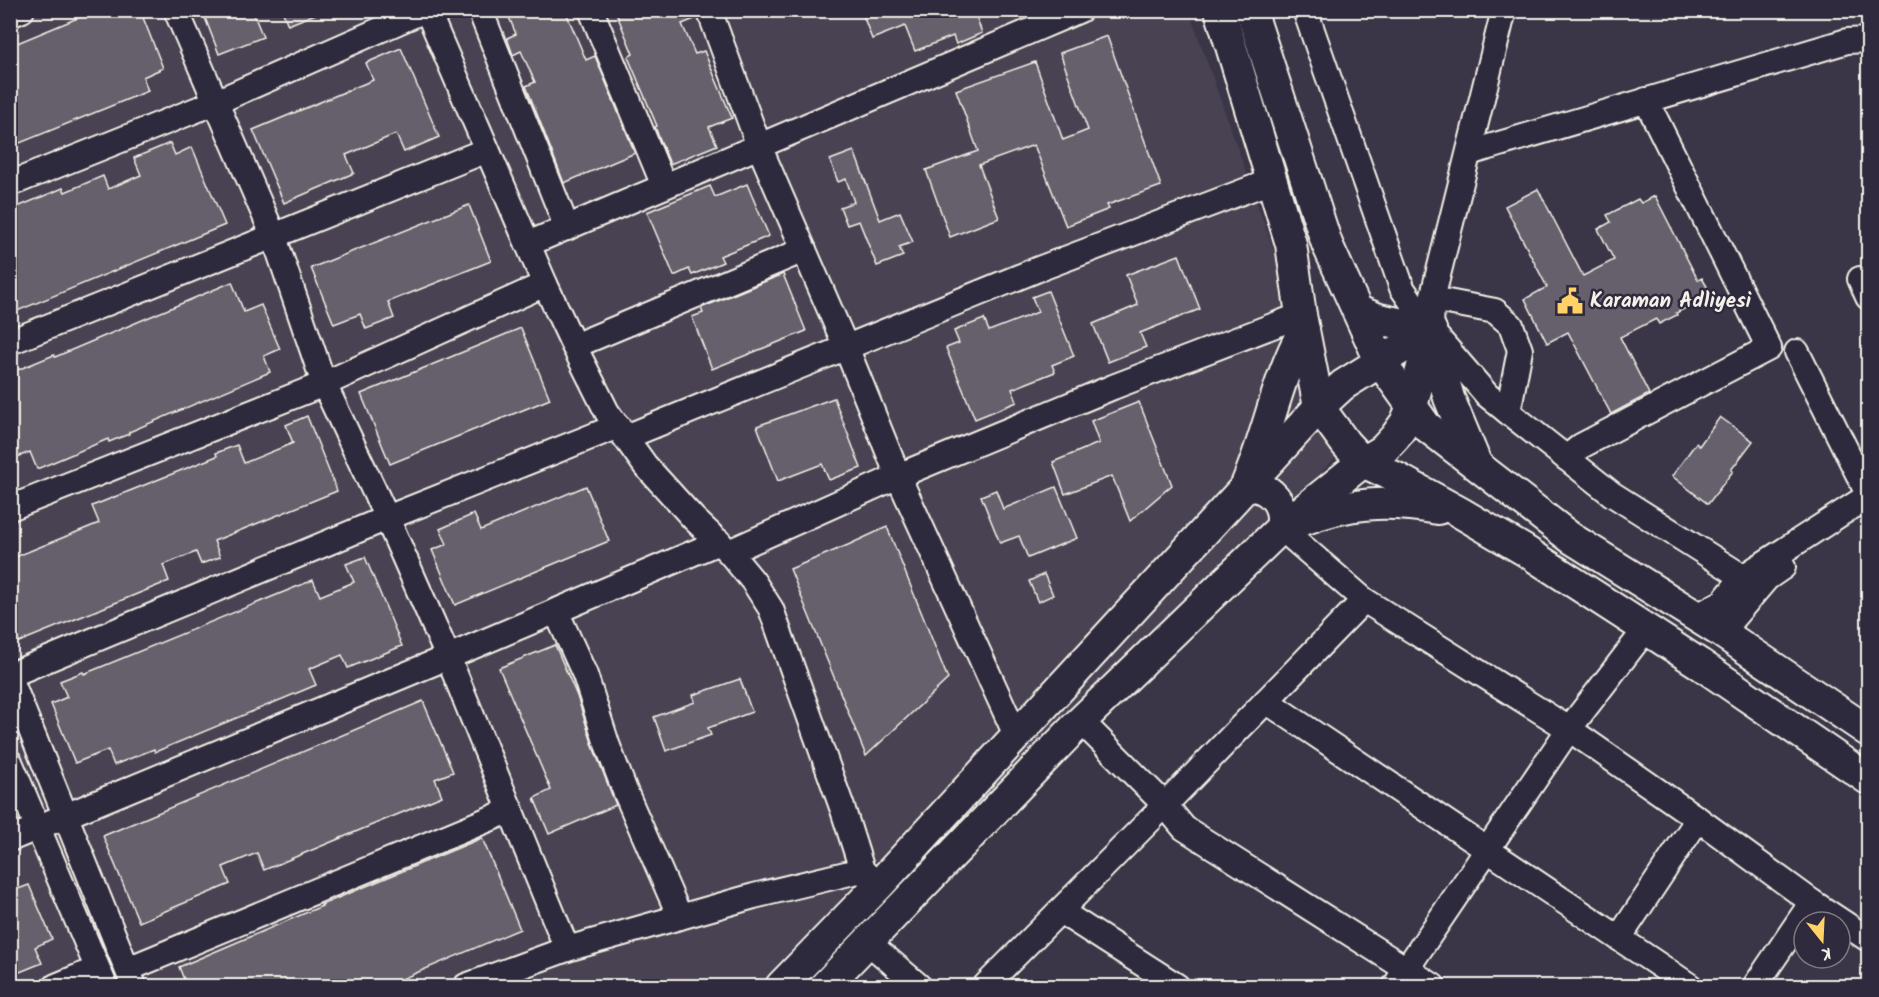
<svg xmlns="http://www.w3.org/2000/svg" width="1879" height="997" viewBox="0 0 1879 997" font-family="Kalam,sans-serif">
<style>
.built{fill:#484352}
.building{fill:#65616c;stroke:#f4f1e8;stroke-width:1.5}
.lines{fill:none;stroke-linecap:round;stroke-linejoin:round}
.minor-casing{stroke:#f4f1e8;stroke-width:28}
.major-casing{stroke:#f4f1e8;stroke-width:34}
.minor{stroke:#2f2a3d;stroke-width:24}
.major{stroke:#2f2a3d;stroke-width:30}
.labels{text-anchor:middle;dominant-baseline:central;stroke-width:5;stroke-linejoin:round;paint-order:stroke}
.poi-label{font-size:21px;font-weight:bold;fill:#f4f1e8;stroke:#2f2a3d;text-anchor:start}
</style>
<rect width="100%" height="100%" fill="#3b3647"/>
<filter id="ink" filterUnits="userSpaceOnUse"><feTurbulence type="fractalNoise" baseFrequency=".0167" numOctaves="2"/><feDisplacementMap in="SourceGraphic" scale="12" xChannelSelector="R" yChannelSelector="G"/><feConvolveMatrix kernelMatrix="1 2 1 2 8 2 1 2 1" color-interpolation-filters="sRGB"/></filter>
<g filter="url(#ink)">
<!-- built -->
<path class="built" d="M10,11H1189L1344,449L811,986H11Z"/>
<!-- building -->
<g class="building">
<path d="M97,10H140L163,68L143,77L148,91L10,147V46Z"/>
<path d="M202,10H252L263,37L219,54Z"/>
<path d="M282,10H323V11L288,25Z"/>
<path d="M506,10H565L586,60L595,56L635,153L564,183L526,86L535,82L521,51L513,55L507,38L516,34Z"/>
<path d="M615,10H695L697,18L682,24L695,54L704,51L732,118L709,127L717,145L670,164L655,127L657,126L628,57L633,54Z"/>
<path d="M861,10H887L890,17L906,10H974L982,33L956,44L953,36L915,51L905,26L872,39Z"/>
<path d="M1107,36L1161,186L1107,205L1109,209L1066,226L1034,145L979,165L999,218L950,237L926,170L978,151L956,90L1035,62L1063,140L1088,130L1060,53Z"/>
<path d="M401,48L439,137L404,152L396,134L346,155L354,173L284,203L253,130L373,80L366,63Z"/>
<path d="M170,143L175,155L192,147L225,225L10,314V210L63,188L65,192L103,176L108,189L141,175L134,158Z"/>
<path d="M854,151L880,220L900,212L913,242L899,247L903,256L877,266L859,221L847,225L840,207L854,202L846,179L838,182L830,160Z"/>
<path d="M747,184L769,236L720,256L723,262L692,275L689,269L674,276L647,212L710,186L715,197Z"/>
<path d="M1538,189L1583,276L1614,260L1598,229L1611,222L1607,215L1638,199L1641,203L1655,196L1698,280L1702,278L1709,290L1694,298L1696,303L1676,313L1677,315L1659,324L1656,319L1620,337L1649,394L1611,414L1568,332L1547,343L1525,299L1547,287L1505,206Z"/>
<path d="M469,205L491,261L388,302L394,318L366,329L360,314L334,324L311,268Z"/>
<path d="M1179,255L1200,309L1140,333L1146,347L1108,362L1093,324L1138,305L1126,275Z"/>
<path d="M783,274L806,331L712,369L692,317L703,313L701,308Z"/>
<path d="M232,282L244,312L261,305L280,349L264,356L270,372L129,432V434L109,442L108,439L37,469L30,452L10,460V373L54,355L55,357Z"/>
<path d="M1048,291L1074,356L1052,365L1055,372L1012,389L1017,402L975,419L946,348L959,343L954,331L984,319L989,331L1038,312L1032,297Z"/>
<path d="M521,328L550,399L390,464L361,394Z"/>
<path d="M834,398L861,468L829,480L822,464L778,481L757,426Z"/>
<path d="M1139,402L1172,485L1130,521L1112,476L1065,494L1053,462L1099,443L1091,421Z"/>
<path d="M307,416L337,491L214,541L220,557L201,564L196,552L163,565L169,581L19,642L10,620V559L99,523L92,506L217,456L216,453L237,445L244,463L293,443L286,425Z"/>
<path d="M1720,417L1753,441L1731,470L1733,471L1708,504L1672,476L1696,443L1699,446Z"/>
<path d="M586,486L609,541L455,605L432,550L447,544L440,529L474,514L481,530Z"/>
<path d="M1056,487L1077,538L1028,558L1019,536L1000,543L981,496L996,490L1003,509Z"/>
<path d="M887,527L948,679L866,756L790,569L848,545Z"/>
<path d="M365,557L402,646L348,668L342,655L309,669L316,685L155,752L154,749L114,765L108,750L75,763L51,704L67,697L60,681L83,672L84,674L313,580L320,596L354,582L346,564Z"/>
<path d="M1044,574L1053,595L1038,602L1029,581Z"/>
<path d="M555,645L577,696L594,749L616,805L549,834L534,798L551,790L499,668Z"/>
<path d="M740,679L752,712L708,728L711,735L666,751L654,717L695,702L693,695Z"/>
<path d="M423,701L453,772L435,779L442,796L264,870L257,853L223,867L230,884L139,922L103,836Z"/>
<path d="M482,838L520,929L383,987H187L179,967L322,906L321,905Z"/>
<path d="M29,885L52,939L35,947L42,963L10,976V892Z"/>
</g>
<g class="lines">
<!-- minor casing -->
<g class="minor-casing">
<g id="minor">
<path d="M176,10L274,237L324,384L387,518L448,657L567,949"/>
<path d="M427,10L545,284L574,346L607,412L645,465L694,519L729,552L753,581L771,609L843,810L862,870L878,886"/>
<path d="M480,10L567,228"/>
<path d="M591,10L664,186"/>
<path d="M709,10L759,146L846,347L898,476L1016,735"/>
<path d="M1305,10L1402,288L1431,330L1487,395L1508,412L1612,494L1743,577"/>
<path d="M10,15L22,10"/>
<path d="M1469,153L1847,41L1868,40"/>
<path d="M10,184L216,102L425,10"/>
<path d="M528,244L1080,10"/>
<path d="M1860,279L1868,297"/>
<path d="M1432,299L1495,311L1511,325L1520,350L1508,412"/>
<path d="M1431,330L1432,299L1504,10"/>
<path d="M10,342L487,150"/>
<path d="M574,346L804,250"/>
<path d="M1797,352L1868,494"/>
<path d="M626,437L1036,270L1271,181"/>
<path d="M1566,458L1581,446L1769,348L1646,100"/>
<path d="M10,508L324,384L545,284"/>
<path d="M1281,528L1364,600L1569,729L1698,819L1812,902L1868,939"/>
<path d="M729,552L898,476L1113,387L1301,315"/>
<path d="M556,611L585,675L607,744L625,791L680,917"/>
<path d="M1697,616L1723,602L1743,577L1868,496"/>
<path d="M1721,632L1767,578L1783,567"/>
<path d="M10,675L387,518L618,426"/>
<path d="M10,678L134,986"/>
<path d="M1266,701L1690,986"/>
<path d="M1081,721L1165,805L1184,828L1433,986"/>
<path d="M10,762L105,986"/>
<path d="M10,839L448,657L719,542"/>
<path d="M1060,911L1177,986"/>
<path d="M1619,938L1698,819"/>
<path d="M869,943L919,986"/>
<path d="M128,969L511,810"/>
<path d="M56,986L97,969"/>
<path d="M466,986L567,949L754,896L862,870"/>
<path d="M985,986L1165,805L1364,600"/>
<path d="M1395,986L1569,729L1646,629"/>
<path d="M1755,986L1812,902"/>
</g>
</g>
<!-- major casing -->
<g class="major-casing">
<g id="major">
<path d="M1220,10L1291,244L1301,315L1319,407L1346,444L1363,462L1397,478L1461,513L1524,550L1700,664L1868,779"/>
<path d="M1251,10L1327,244L1381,363L1426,426L1571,538L1721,632L1868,731"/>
<path d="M1358,311L1379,319L1431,330"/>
<path d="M1432,336L1449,398L1476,463"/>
<path d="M1300,521C1349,502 1387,500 1438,509"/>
<path d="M1281,528C1286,504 1271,486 1246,485C1268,435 1277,377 1304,330"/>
<path d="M781,986L878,886L1319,407L1343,385L1431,330"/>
<path d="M825,986L1081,721L1281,528L1363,462L1383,450L1395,437L1405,423L1412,407L1431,330"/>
</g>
</g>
<!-- minor -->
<use href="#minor" class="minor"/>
<!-- major -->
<use href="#major" class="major"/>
</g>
</g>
<!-- icons -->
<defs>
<g id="civic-bare" transform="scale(2.07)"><path d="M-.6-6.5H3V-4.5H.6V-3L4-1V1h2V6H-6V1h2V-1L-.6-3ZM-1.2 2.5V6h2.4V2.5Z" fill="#ffd166" stroke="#2f2a3d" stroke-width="2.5" paint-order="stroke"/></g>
</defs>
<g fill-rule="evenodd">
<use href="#civic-bare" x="1570" y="301"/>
</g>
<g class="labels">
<!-- poi labels -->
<g class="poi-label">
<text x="1590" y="301">Karaman Adliyesi</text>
</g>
</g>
<!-- margin -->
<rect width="1879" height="997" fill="none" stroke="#2f2a3d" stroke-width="36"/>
<rect x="18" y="18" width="1843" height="961" fill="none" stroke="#f4f1e8" stroke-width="2" filter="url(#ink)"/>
<!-- north arrow -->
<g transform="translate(1822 940) rotate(162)"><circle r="28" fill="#2f2a3d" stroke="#7e7a81" stroke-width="1.5"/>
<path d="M0-4.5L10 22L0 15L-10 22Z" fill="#ffd166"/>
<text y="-9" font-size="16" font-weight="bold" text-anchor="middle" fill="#f4f1e8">K</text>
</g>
</svg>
